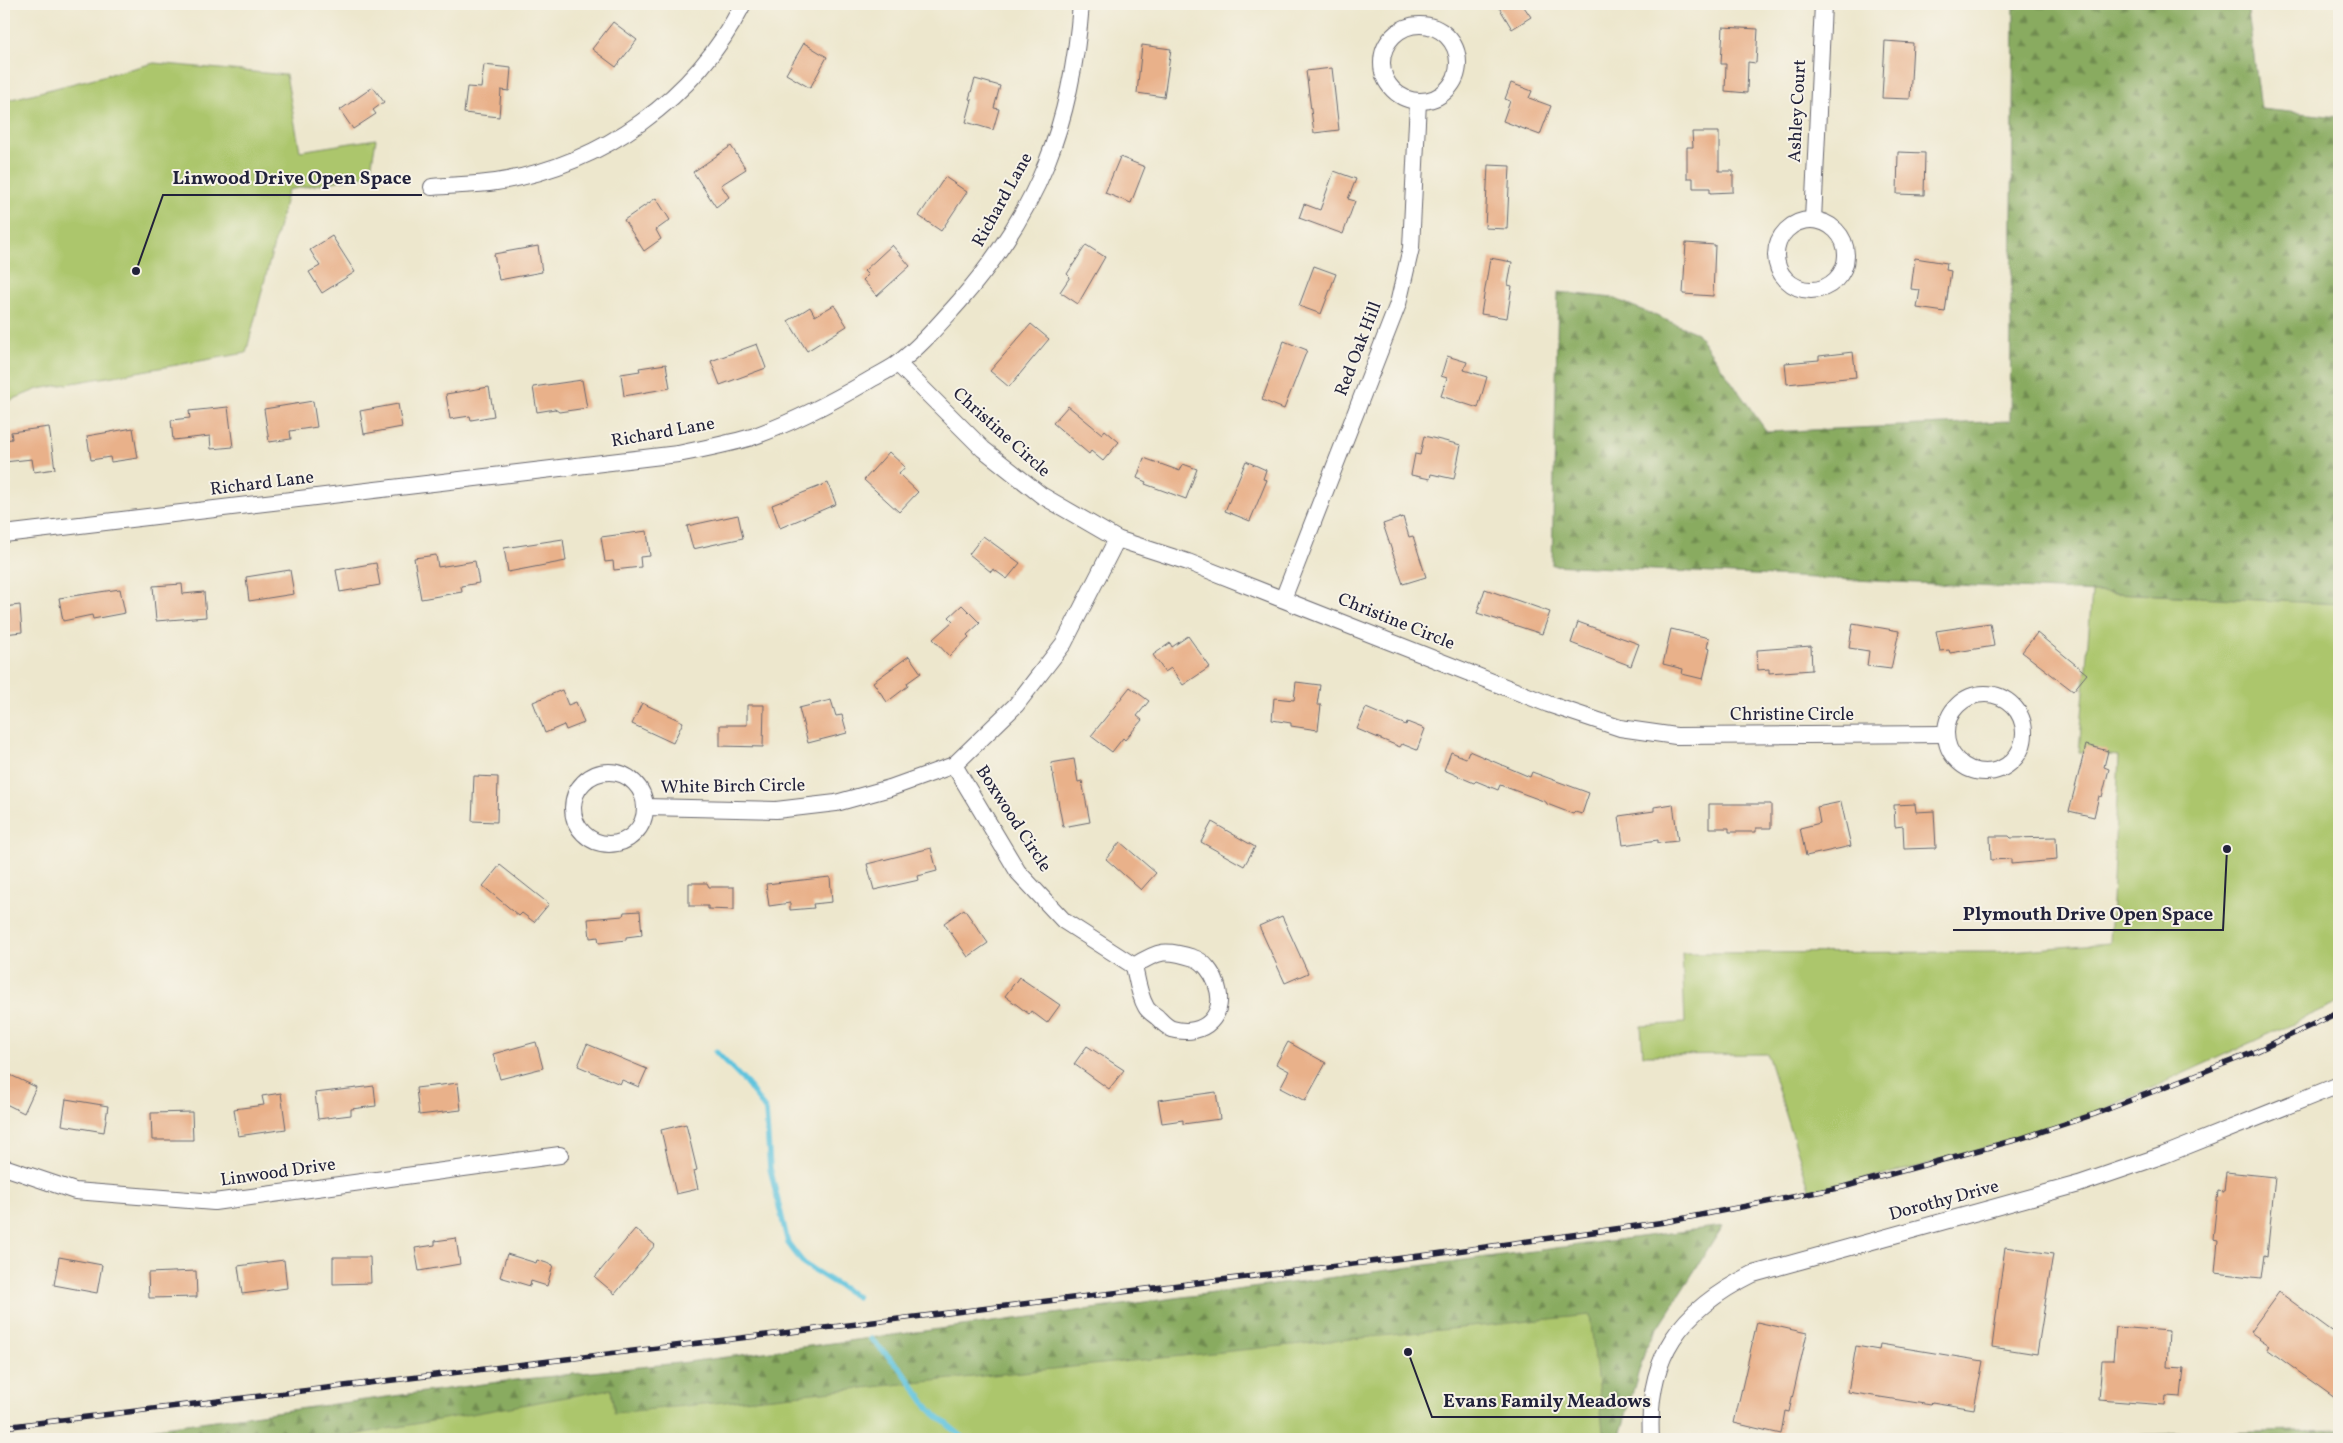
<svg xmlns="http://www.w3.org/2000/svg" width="2343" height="1443" viewBox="0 0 2343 1443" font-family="Vollkorn,serif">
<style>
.forest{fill:url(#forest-firs);stroke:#56664e}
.green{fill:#acc66c;stroke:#677454}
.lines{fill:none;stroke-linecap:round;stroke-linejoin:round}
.stream{stroke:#60c4de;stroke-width:5.5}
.building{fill:#e9b18a}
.minor-casing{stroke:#69676e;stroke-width:18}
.minor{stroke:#fff;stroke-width:16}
.rail-casing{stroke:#22223b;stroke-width:5.5}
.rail{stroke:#f7f3e8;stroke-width:4;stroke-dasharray:11;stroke-linecap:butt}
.labels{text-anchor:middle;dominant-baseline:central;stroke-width:4;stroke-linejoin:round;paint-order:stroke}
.street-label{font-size:18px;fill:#22223b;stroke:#f7f3e8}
.leader{fill:none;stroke:#22223b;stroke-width:2}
.callout-dot{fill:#22223b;stroke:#f7f3e8;stroke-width:2}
.callout-label{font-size:19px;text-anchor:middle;font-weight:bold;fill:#22223b;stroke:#f7f3e8;stroke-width:4;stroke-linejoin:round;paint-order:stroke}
</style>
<defs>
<pattern id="forest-firs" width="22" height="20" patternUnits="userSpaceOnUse" patternTransform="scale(1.25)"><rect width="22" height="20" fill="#89ab60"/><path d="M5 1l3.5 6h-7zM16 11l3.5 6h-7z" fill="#708b50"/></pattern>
</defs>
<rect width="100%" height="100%" fill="#f7f3e8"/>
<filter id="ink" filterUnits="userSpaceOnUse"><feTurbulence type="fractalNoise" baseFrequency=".02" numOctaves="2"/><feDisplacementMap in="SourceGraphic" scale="10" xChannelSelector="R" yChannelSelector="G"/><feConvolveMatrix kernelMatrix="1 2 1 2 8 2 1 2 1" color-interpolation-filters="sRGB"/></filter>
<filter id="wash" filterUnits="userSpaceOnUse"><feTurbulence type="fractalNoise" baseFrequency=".0096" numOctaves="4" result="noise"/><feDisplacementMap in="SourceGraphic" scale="20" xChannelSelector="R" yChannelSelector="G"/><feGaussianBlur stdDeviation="1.12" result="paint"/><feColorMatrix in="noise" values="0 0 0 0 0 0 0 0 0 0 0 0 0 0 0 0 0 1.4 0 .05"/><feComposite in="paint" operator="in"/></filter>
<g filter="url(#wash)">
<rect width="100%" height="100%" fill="#ede7cd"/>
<!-- forest -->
<g class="forest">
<path d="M2014,4H2247L2261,109L2339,117V604L1552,565L1558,292L1613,298L1697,333L1767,432L2010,421Z"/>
<path d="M1723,1226L1646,1347L1621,1432L1623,1439H74L506,1381L688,1362Z"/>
<path d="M2339,1430V1439H1974Z"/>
</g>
<!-- green -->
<g class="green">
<path d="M154,63L286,75L300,151L376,139L370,175L288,190L246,353L38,389L4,403V101Z"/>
<path d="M2092,592L2339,604V1002L2095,1114L1940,1162L1810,1191L1767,1054L1643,1055L1641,1026L1685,1023L1682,953L1999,952L2110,943L2119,756L2079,752Z"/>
<path d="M1590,1315L1604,1439H331L611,1389L614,1413Z"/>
</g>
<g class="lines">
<!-- stream -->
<g class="stream">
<path d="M716,1052L748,1085L766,1111L770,1168L788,1243L804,1264L857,1297"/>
<path d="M871,1339L901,1369L931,1411L965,1439"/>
</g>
</g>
<g id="blocks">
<!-- building -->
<g class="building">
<path d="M1497,4H1522L1531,17L1512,29Z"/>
<path d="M613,22L637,40L616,67L592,49Z"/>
<path d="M1723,27L1758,29L1756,63L1748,62L1747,93L1725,91L1726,64H1721Z"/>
<path d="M1885,41L1913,43L1910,99L1882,98Z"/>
<path d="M804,43L827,57L810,88L786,74Z"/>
<path d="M1142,45L1171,49L1164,97L1137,93Z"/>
<path d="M484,65L511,68L509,91L501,90L499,117L464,113L467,87L481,88Z"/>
<path d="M1332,68L1339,130L1314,133L1306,71Z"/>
<path d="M975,79L1000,86L994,108L999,109L993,130L966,122L972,100L969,99Z"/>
<path d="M1511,83L1532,91L1529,98L1551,106L1540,135L1503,121L1510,101L1505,99Z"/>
<path d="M373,87L384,102L373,110L376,114L353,129L340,110Z"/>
<path d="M1692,132H1719V171H1733V192L1710,193V188H1693V178H1687V147H1693Z"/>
<path d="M731,146L746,169L721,185L729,197L716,207L693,172Z"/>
<path d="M1898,152L1925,153L1924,195L1897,194Z"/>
<path d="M1120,157L1145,167L1131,203L1105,193Z"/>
<path d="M1488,165L1510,166L1507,229L1485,228Z"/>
<path d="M1334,171L1356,179L1348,199L1355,201L1343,234L1299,218L1304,204L1320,210Z"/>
<path d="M945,177L967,192L941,231L919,216Z"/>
<path d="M656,198L670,220L656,230L661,239L644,251L624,220Z"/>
<path d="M332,236L355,272L322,293L309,272L320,266L310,250Z"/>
<path d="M1686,243L1715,245L1713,296L1683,294Z"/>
<path d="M892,245L910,266L877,296L863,280L868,275L864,271Z"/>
<path d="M1086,245L1105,257L1078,304L1060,292L1070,277L1067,274Z"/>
<path d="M538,246L542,272L499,280L494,254Z"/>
<path d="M1490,258L1512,262L1508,285L1512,286L1507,318L1481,314Z"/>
<path d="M1915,258L1947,263L1946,270L1951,271L1945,312L1917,308L1920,290L1911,289Z"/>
<path d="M1314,266L1336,274L1321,314L1299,306Z"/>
<path d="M834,305L847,326L807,351L788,321L810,307L815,316Z"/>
<path d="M1031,324L1049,339L1009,387L990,371Z"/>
<path d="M1284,341L1307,350L1284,409L1262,400Z"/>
<path d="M757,344L766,368L720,385L711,361Z"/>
<path d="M1853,352L1856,377L1787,384L1785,363L1819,360V356Z"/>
<path d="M1447,356L1467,362L1464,370L1487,377L1478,408L1441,396L1447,378L1441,376Z"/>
<path d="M666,364L670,388L624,396L621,374L640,371L639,368Z"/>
<path d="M582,380L587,408L559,412L555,409L537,412L533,387Z"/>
<path d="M489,387L494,416L471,420L470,416L450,419L446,394Z"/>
<path d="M313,401L317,427L290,431L291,439L269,442L264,409Z"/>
<path d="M398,404L402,427L364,434L360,411Z"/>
<path d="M1068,406L1102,434L1105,430L1119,442L1103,461L1091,451L1089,454L1053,423Z"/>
<path d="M228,407L233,447L211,449L210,436L173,440L171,420L190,418L189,411Z"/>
<path d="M49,427L55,469L34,472L32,459L4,462V440L12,439L11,432Z"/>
<path d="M133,428L138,458L111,462L110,457L91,460L87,436Z"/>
<path d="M1424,436L1461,445L1454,479L1431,474L1430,479L1411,475L1415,454L1420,455Z"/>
<path d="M889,452L905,467L899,474L918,492L899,512L864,480Z"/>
<path d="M1144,458L1180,471L1183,464L1197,469L1186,499L1145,484L1146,482L1137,478Z"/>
<path d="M1246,461L1266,470L1263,479L1267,480L1250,521L1225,511Z"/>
<path d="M828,483L836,504L780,528L772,505Z"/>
<path d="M738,515L743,538L693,549L687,526Z"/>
<path d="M1403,517L1409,537L1413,536L1426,577L1403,584L1383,524Z"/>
<path d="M647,531L650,556L640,557L641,567L614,570L613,561L605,562L601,537Z"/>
<path d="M983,536L1020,563L1007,579L993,569L991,572L969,554Z"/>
<path d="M563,539L566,561L508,572L504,548Z"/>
<path d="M436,555L438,567L475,561L479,583L461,586L462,592L421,599L414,558Z"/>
<path d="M376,563L380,585L340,592L336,570Z"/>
<path d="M290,570L294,594L249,601L246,577Z"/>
<path d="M182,584L183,594L204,592L206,617L156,621L153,586Z"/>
<path d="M120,589L125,613L93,619L92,615L63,621L59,598Z"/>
<path d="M1485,589L1550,612L1542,634L1477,613Z"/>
<path d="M20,605L22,632L4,634V607Z"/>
<path d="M962,605L980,623L967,635L969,637L949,656L933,639L953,621L949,617Z"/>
<path d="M1578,622L1639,644L1631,666L1571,643Z"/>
<path d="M1853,623L1899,631L1891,669L1867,666L1869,651L1849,648Z"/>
<path d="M1990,623L1994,646L1950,653L1949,650L1940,651L1936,631Z"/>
<path d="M1671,629L1709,638L1707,648L1710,649L1703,679L1682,674L1683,669L1663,664Z"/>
<path d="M2037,633L2087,674L2073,691L2022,652Z"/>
<path d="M1188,636L1210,667L1183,685L1171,668L1165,672L1153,655L1170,643L1172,647Z"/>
<path d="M1811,646L1812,670L1769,673V669L1758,670L1757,650Z"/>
<path d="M909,656L921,673L907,683L908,686L887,702L873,682Z"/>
<path d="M1296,682L1320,685L1317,705H1321L1318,730L1291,726V723L1272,720L1274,698L1294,700Z"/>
<path d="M1130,687L1149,701L1137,716L1142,720L1125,740L1123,738L1112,752L1091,736Z"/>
<path d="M562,690L568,705L576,702L584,723L566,730L564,725L545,733L533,702Z"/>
<path d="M831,700L836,716L842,715L847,733L808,743L799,708Z"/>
<path d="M642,703L683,722L673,743L632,724Z"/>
<path d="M747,705H764L763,747L720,746V725H747Z"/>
<path d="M1366,708L1406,725L1407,722L1425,729L1417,750L1402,744L1400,747L1357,729Z"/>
<path d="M2086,745L2108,751L2104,767L2109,769L2102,797L2099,796L2094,817L2069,811Z"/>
<path d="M1469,751L1530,777L1532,772L1589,793L1582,814L1575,812L1573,814L1547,804L1546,802L1500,785L1498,790L1476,781L1474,783L1444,770L1451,752L1466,758Z"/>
<path d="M1074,759L1078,782L1082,781L1090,822L1063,827L1051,763Z"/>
<path d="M474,776L498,777L497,822L472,821Z"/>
<path d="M1841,802L1851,846L1806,856L1800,828L1820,823L1817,807Z"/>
<path d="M1673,804L1678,841L1658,843V840L1623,845L1619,816L1654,811V807Z"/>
<path d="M1709,804H1771V828H1756V832H1729V828H1709Z"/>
<path d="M1915,804L1916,812L1934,811L1936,848L1904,849L1903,826L1895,827L1894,805Z"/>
<path d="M1212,822L1255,847L1244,866L1201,842Z"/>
<path d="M1990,836H2009L2011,838L2056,837L2057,860L2011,864V859L1991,860Z"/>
<path d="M1120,842L1156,873L1141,890L1106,859Z"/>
<path d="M931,848L937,871L918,876L919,880L874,890L867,864Z"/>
<path d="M500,865L549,904L534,922L522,913L519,916L483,886Z"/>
<path d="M830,877L832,902L813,904L814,908L790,910V903L769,906L766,884Z"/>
<path d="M689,883H707L709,887H734V910L708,909V906H689Z"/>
<path d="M964,909L988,943L968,957L944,923Z"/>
<path d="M640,911L642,935L626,937V940L599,943L598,937L590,938L588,919L623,916L624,912Z"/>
<path d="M1282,916L1308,973L1285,983L1259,926Z"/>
<path d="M1019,977L1060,1005L1047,1023L1031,1011L1029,1014L1005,996Z"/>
<path d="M536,1042L543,1068L500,1079L493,1054Z"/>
<path d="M1288,1042L1326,1063L1305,1101L1280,1088L1289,1071L1276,1064Z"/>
<path d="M587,1044L647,1069L639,1087L622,1080L620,1084L578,1066Z"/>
<path d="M1087,1046L1124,1070L1109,1089L1074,1064Z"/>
<path d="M4,1072L36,1087L24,1113L4,1103Z"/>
<path d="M458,1083L461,1110L419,1115L416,1088Z"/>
<path d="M374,1086L376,1106L351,1109V1115L318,1119L315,1093Z"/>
<path d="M1216,1092L1220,1119L1183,1124V1120L1162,1123L1158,1100Z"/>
<path d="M281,1093L286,1129L238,1136L234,1109L264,1105L262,1096Z"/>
<path d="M66,1099L108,1106L104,1132L62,1125Z"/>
<path d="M192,1112L193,1140H152L151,1113Z"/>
<path d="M686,1124L697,1170L694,1171L698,1189L676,1194L661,1130Z"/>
<path d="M2226,1172L2275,1177L2267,1256L2264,1255L2261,1278L2215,1273L2218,1240L2213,1239L2218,1191L2224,1192Z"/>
<path d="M635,1229L655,1245L615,1294L595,1277Z"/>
<path d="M456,1238L460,1264L419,1271L415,1248L435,1245V1241Z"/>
<path d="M2005,1247L2053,1254L2037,1354L1992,1347Z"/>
<path d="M507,1254L536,1263L537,1260L553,1265L547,1286L531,1281L530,1286L500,1277Z"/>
<path d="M59,1257L102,1265L97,1293L54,1285Z"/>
<path d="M333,1257H370L371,1283L333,1284Z"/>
<path d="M284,1260L287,1288L242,1294L238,1266Z"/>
<path d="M196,1271L197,1297L149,1298L148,1273Z"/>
<path d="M2279,1292L2339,1336V1401L2267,1349L2269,1345L2250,1332Z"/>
<path d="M1757,1322L1807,1333L1789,1412L1785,1411L1781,1434L1734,1423Z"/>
<path d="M2116,1327L2169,1331L2167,1367L2184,1368L2181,1397L2166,1396L2165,1405L2099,1400L2102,1360H2113Z"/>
<path d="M1880,1344L1983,1361L1974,1409L1932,1402L1931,1405L1848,1392L1856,1346L1879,1350Z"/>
</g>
</g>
</g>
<g filter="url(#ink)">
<use href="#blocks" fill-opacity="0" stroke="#69676e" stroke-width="1"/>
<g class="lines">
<!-- minor casing -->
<g class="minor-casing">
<g id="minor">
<circle cx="1420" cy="63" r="38"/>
<path d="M432,187C453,185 475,185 496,182C602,165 695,99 743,4"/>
<path d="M1813,220L1823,4"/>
<circle cx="1811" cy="255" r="35"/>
<path d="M898,364L983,449L1041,495L1117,539L1188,562L1548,704L1620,728L1676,736L1946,734"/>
<path d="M4,534L678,454C703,449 728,444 752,437C792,423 832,402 868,381C878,375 889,370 897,364C920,347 940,323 959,302C1038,211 1072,124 1081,4"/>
<path d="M1283,599L1398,304L1411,248L1418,101"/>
<circle cx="1985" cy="733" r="39"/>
<path d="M954,765L1018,872L1064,921L1134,966C1137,980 1139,995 1146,1007C1148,1011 1153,1014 1157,1017C1161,1021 1166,1027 1172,1029C1204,1038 1228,1015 1216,983C1213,974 1204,961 1194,958C1166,949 1159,950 1134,966"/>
<circle cx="609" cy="808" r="36"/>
<path d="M645,807L776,810L836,803L890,788L954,765L1016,705L1064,643L1117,539"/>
<path d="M4,1167L75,1191L214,1202L560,1155"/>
<path d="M1651,1439C1646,1356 1680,1310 1753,1274L2079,1184L2164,1155L2339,1085"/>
</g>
</g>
<!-- minor -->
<use href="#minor" class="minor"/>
<!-- rail casing -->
<g class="rail-casing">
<path id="rail" d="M4,1427L1428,1255L1665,1222L1843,1187L2019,1139L2095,1114L2257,1051L2339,1012"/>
</g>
<!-- rail -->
<use href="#rail" class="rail"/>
</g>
</g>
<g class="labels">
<!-- street labels -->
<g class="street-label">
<text transform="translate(1798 111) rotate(-87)">Ashley Court</text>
<text transform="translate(1003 200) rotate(-61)">Richard Lane</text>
<text transform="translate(1359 349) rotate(-69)">Red Oak Hill</text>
<text transform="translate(663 433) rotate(-10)">Richard Lane</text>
<text transform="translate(1001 433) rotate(42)">Christine Circle</text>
<text transform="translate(262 484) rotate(-7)">Richard Lane</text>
<text transform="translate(1396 622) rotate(22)">Christine Circle</text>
<text x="1792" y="715">Christine Circle</text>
<text transform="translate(733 787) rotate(-1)">White Birch Circle</text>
<text transform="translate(1013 819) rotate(57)">Boxwood Circle</text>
<text transform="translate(278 1173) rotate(-8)">Linwood Drive</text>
<text transform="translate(1944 1201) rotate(-15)">Dorothy Drive</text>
</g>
</g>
<!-- callouts -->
<path class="leader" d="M136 271L163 195H422M2227 849L2223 930H1953M1408 1352L1432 1417H1661"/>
<g class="callout-dot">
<circle cx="136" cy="271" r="5"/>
<circle cx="2227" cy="849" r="5"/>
<circle cx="1408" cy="1352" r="5"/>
</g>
<g class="callout-label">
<text x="292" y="184">Linwood Drive Open Space</text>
<text x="2088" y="920">Plymouth Drive Open Space</text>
<text x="1547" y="1407">Evans Family Meadows</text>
</g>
<!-- margin -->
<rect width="2343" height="1443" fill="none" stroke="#f7f3e8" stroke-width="20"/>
</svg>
